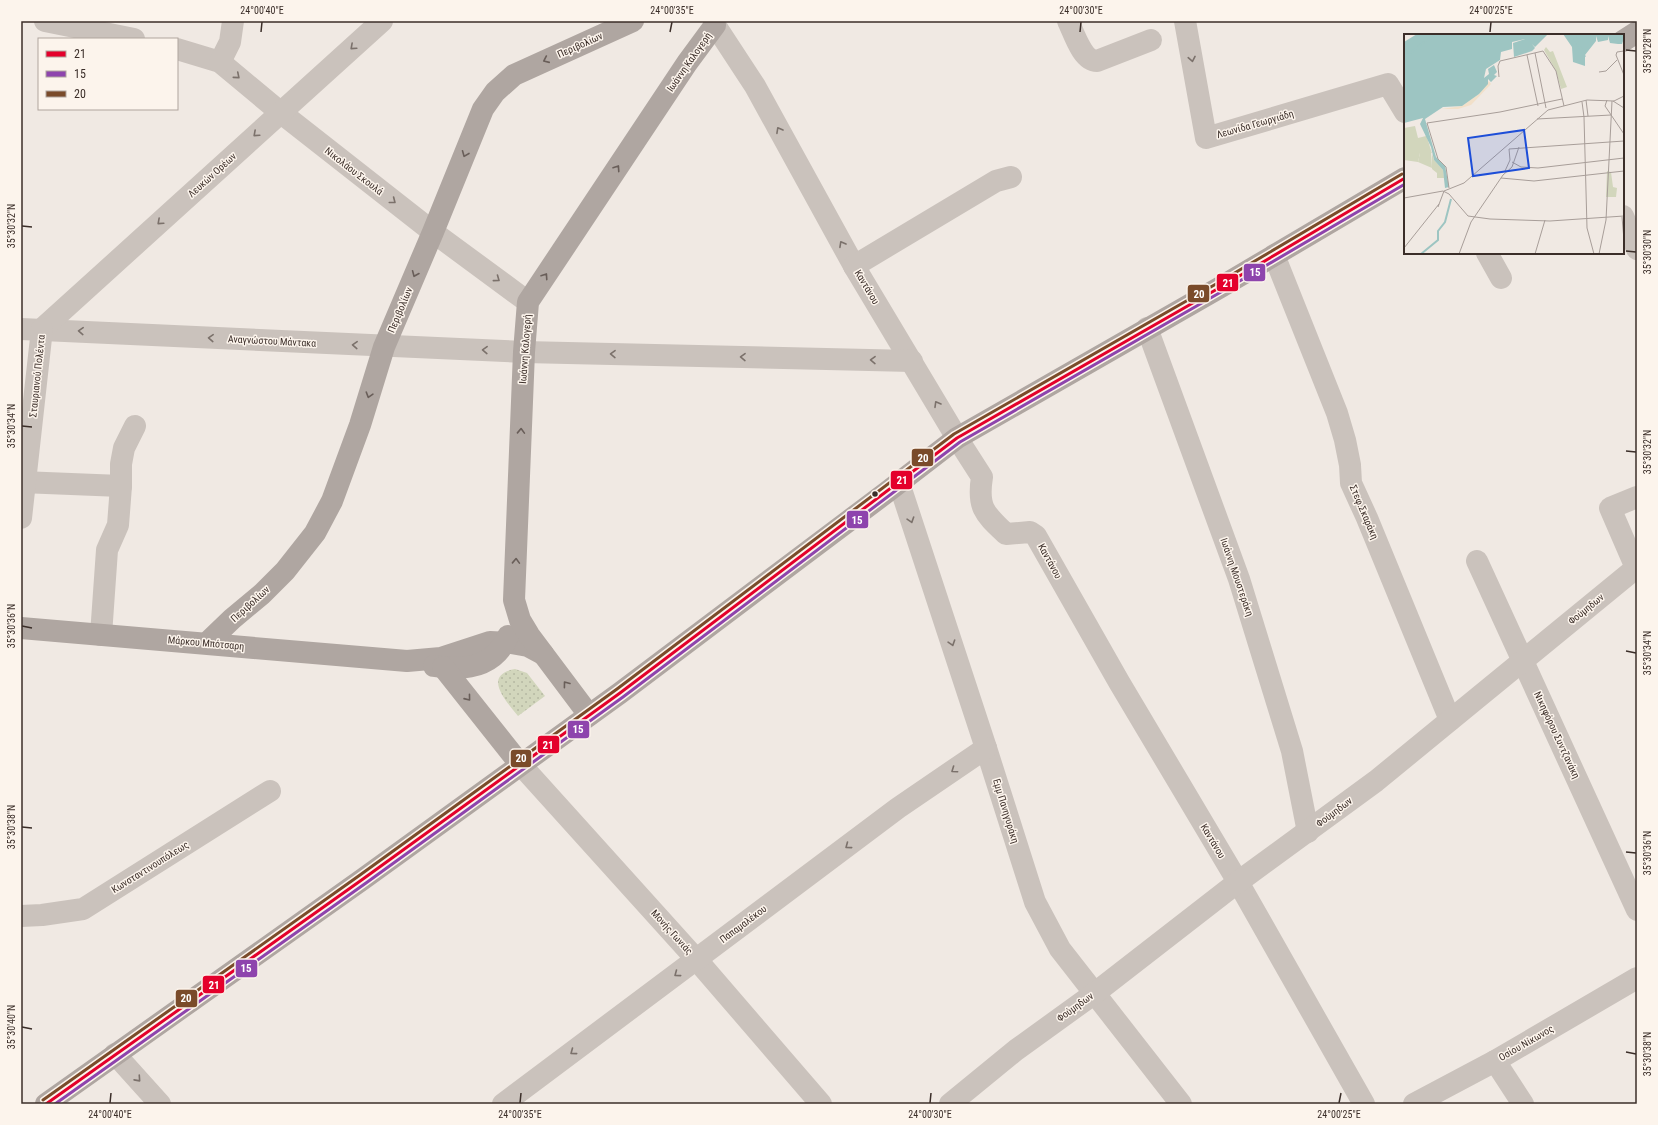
<svg xmlns="http://www.w3.org/2000/svg" width="1658" height="1125" viewBox="0 0 1658 1125" font-family="'Roboto Condensed',sans-serif">
<style>
.grass{fill:url(#grass-dots)}
.lines{fill:none;stroke-linecap:round;stroke-linejoin:round}
.minor{stroke:#cac2bc;stroke-width:22}
.major{stroke:#afa6a1;stroke-width:22}
.bus-1-casing{stroke:#fcf4ec;stroke-width:6}
.bus-2-casing{stroke:#fcf4ec;stroke-width:6}
.bus-3-casing{stroke:#fcf4ec;stroke-width:6}
.bus-1{stroke:#e4002b;stroke-width:3}
.bus-2{stroke:#8e44ad;stroke-width:3}
.bus-3{stroke:#7a4b2a;stroke-width:3}
.oneway{stroke:#7b716b}
.oneway2{stroke:#695e59}
.ticks{fill:none;stroke:#3b2e29;stroke-width:1.5}
.bus-dot{fill:#3b2e29;stroke:#fcf4ec;stroke-width:1.5}
.labels{text-anchor:middle;dominant-baseline:central;stroke-width:3;stroke-linejoin:round;paint-order:stroke}
.street-label{font-size:10px;fill:#3b2e29;stroke:#fcf4ec}
.inset-river{fill:none;stroke:#9dc5c2;stroke-width:2}
.inset-road{fill:none;stroke:#a89e99;stroke-width:1}
.view{fill:#1d4ed8;fill-opacity:0.15;stroke:#1d4ed8;stroke-width:2}
.inset-edge{fill:none;stroke:#3b2e29;stroke-width:2}
.line-badge{stroke:#fcf4ec;stroke-width:1.5}
.badge-label{font-size:11px;text-anchor:middle;font-weight:bold;fill:#fff}
.neatline{fill:none;stroke:#3b2e29;stroke-width:1.5}
.ticks-label{font-size:10px;text-anchor:middle;fill:#3b2e29}
</style>
<defs>
<pattern id="grass-dots" width="8" height="8" patternUnits="userSpaceOnUse"><rect width="8" height="8" fill="#d2d6bc"/><path d="M2 2h.1M6 6h.1" fill="none" stroke="#b5b8a2" stroke-width="1.8" stroke-linecap="round"/></pattern>
</defs>
<rect width="100%" height="100%" fill="#f0e9e3"/>
<!-- grass -->
<path class="grass" d="M515,669L527,673L545,696L518,716C507,702 481,675 515,669Z"/>
<g class="lines">
<!-- minor -->
<g class="minor">
<path d="M45,21L134,39"/>
<path d="M1068,21C1074,33 1082,61 1097,61L1151,40"/>
<path d="M1185,21L1206,138L1388,84L1405,112"/>
<path d="M715,25L755,86L854,266L957,438L982,477C977,508 985,514 1006,534L1030,532L1036,536L1119,682L1238,882L1364,1104"/>
<path d="M177,49L220,62L280,112L433,232L528,302"/>
<path d="M220,62L230,42L233,21"/>
<path d="M1623,216L1637,249"/>
<path d="M1487,253L1501,278"/>
<path d="M1274,255L1337,413L1345,440L1350,465L1351,483L1367,518L1450,720"/>
<path d="M854,266L996,181L1011,177"/>
<path d="M1147,328L1239,579L1292,751L1308,832"/>
<path d="M21,329L524,352L912,361"/>
<path d="M42,329L382,21"/>
<path d="M21,482L121,486"/>
<path d="M899,483L986,748L1035,902L1060,949L1181,1104"/>
<path d="M21,518L42,329"/>
<path d="M1477,561L1637,910"/>
<path d="M101,635L107,550L118,525L121,486V464L124,448L135,426"/>
<path d="M520,764L696,959L821,1104"/>
<path d="M21,916L42,915L83,909L270,791"/>
<path d="M115,1054L160,1104"/>
<path d="M1495,1061L1523,1104"/>
<path d="M503,1104L898,808L986,748"/>
<path d="M950,1104L1016,1050L1095,993L1238,882L1376,781L1636,568L1610,508L1637,497"/>
<path d="M1414,1104L1495,1061L1637,978"/>
</g>
<!-- major -->
<g class="major">
<path d="M1623,41L1637,32"/>
<path d="M21,628L407,661L441,658L490,642L511,643L528,646L543,654"/>
<path d="M207,643L232,619L262,594L285,571L315,533L332,501L360,425L384,347L433,232L483,109L495,92L514,75L633,21"/>
<path d="M434,666C464,671 494,668 508,636"/>
<path d="M443,667L520,764"/>
<path d="M589,715L529,635L520,620L514,600L524,352L528,302L687,63L715,25L714,21"/>
<path d="M46,1104L363,879L620,693L887,492L957,438L1219,288L1405,178"/>
</g>
<!-- bus-1 casing -->
<g class="bus-1-casing">
<path id="bus-1" d="M46,1104L363,879L620,693L957,438L1219,288L1405,178"/>
</g>
<!-- bus-2 casing -->
<g class="bus-2-casing">
<path id="bus-2" d="M55,1104L366,883L623,697L960,442L1221,292L1405,184"/>
</g>
<!-- bus-3 casing -->
<g class="bus-3-casing">
<path id="bus-3" d="M43,1100L360,875L617,689L954,434L1216,284L1402,174"/>
</g>
<!-- bus-1 -->
<use href="#bus-1" class="bus-1"/>
<!-- bus-2 -->
<use href="#bus-2" class="bus-2"/>
<!-- bus-3 -->
<use href="#bus-3" class="bus-3"/>
</g>
<!-- one-way arrows -->
<defs><path id="oneway-chevron" d="M-2-3.5L2.5 0L-2 3.5" fill="none" stroke-width="1.6" stroke-linecap="round" stroke-linejoin="round"/></defs>
<g class="oneway">
<use href="#oneway-chevron" transform="translate(353 47) rotate(138)"/>
<use href="#oneway-chevron" transform="translate(1192 59) rotate(79)"/>
<use href="#oneway-chevron" transform="translate(237 76) rotate(40)"/>
<use href="#oneway-chevron" transform="translate(779 130) rotate(-119)"/>
<use href="#oneway-chevron" transform="translate(256 134) rotate(138)"/>
<use href="#oneway-chevron" transform="translate(393 201) rotate(38)"/>
<use href="#oneway-chevron" transform="translate(160 222) rotate(138)"/>
<use href="#oneway-chevron" transform="translate(842 244) rotate(-119)"/>
<use href="#oneway-chevron" transform="translate(497 279) rotate(36)"/>
<use href="#oneway-chevron" transform="translate(81 331) rotate(-177)"/>
<use href="#oneway-chevron" transform="translate(211 338) rotate(-177)"/>
<use href="#oneway-chevron" transform="translate(355 345) rotate(-177)"/>
<use href="#oneway-chevron" transform="translate(485 350) rotate(-178)"/>
<use href="#oneway-chevron" transform="translate(613 354) rotate(-179)"/>
<use href="#oneway-chevron" transform="translate(743 357) rotate(-179)"/>
<use href="#oneway-chevron" transform="translate(873 360) rotate(-179)"/>
<use href="#oneway-chevron" transform="translate(937 404) rotate(-120)"/>
<use href="#oneway-chevron" transform="translate(911 520) rotate(72)"/>
<use href="#oneway-chevron" transform="translate(952 643) rotate(72)"/>
<use href="#oneway-chevron" transform="translate(954 770) rotate(145)"/>
<use href="#oneway-chevron" transform="translate(848 846) rotate(143)"/>
<use href="#oneway-chevron" transform="translate(677 974) rotate(143)"/>
<use href="#oneway-chevron" transform="translate(573 1052) rotate(143)"/>
<use href="#oneway-chevron" transform="translate(138 1079) rotate(48)"/>
</g>
<g class="oneway2">
<use href="#oneway-chevron" transform="translate(546 60) rotate(156)"/>
<use href="#oneway-chevron" transform="translate(465 154) rotate(112)"/>
<use href="#oneway-chevron" transform="translate(617 168) rotate(-56)"/>
<use href="#oneway-chevron" transform="translate(415 274) rotate(113)"/>
<use href="#oneway-chevron" transform="translate(545 276) rotate(-56)"/>
<use href="#oneway-chevron" transform="translate(369 395) rotate(107)"/>
<use href="#oneway-chevron" transform="translate(521 431) rotate(-88)"/>
<use href="#oneway-chevron" transform="translate(516 561) rotate(-88)"/>
<use href="#oneway-chevron" transform="translate(566 684) rotate(-127)"/>
<use href="#oneway-chevron" transform="translate(468 698) rotate(51)"/>
</g>
<!-- ticks -->
<path class="ticks" d="M261,32L262,22M670,32L672,22M1080,32L1081,22M1490,32L1491,22M1626,50L1636,51M22,226L32,227M1626,251L1636,252M22,426L32,427M1626,451L1636,452M22,626L32,628M1626,651L1636,653M22,827L32,828M1626,852L1636,853M22,1027L32,1029M1626,1052L1636,1054M110,1103L111,1093M520,1103L521,1093M930,1103L931,1093M1339,1103L1341,1093"/>
<!-- markers -->
<circle class="bus-dot" cx="875" cy="494" r="3.5"/>
<g class="labels">
<!-- street labels -->
<g class="street-label">
<text transform="translate(580 45) rotate(-24)">Περιβολίων</text>
<text transform="translate(689 62) rotate(-55)">Ιωάννη Καλογερή</text>
<text transform="translate(1255 124) rotate(-16)">Λεωνίδα Γεωργιάδη</text>
<text transform="translate(354 171) rotate(38)">Νικολάου Σκουλά</text>
<text transform="translate(212 175) rotate(-42)">Λευκών Ορέων</text>
<text transform="translate(867 287) rotate(59)">Καντάνου</text>
<text transform="translate(400 310) rotate(-67)">Περιβολίων</text>
<text transform="translate(272 341) rotate(3)">Αναγνώστου Μάντακα</text>
<text transform="translate(525 349) rotate(-86)">Ιωάννη Καλογερή</text>
<text transform="translate(37 376) rotate(-84)">Σταυριανού Πολέντα</text>
<text transform="translate(1364 512) rotate(67)">Στεφ.Σκαράκη</text>
<text transform="translate(1050 561) rotate(61)">Καντάνου</text>
<text transform="translate(1237 577) rotate(71)">Ιωάννη Μουστεράκη</text>
<text transform="translate(250 604) rotate(-42)">Περιβολίων</text>
<text transform="translate(1586 609) rotate(-39)">Φούμηδων</text>
<text transform="translate(206 643) rotate(5)">Μάρκου Μπότσαρη</text>
<text transform="translate(1557 735) rotate(65)">Νικηφόρου Συντζανάκη</text>
<text transform="translate(1006 811) rotate(73)">Εμμ Πανηγυράκη</text>
<text transform="translate(1334 812) rotate(-37)">Φούμηδων</text>
<text transform="translate(1213 841) rotate(59)">Καντάνου</text>
<text transform="translate(150 867) rotate(-32)">Κωνσταντινουπόλεως</text>
<text transform="translate(743 924) rotate(-37)">Παπαμαλέκου</text>
<text transform="translate(672 932) rotate(48)">Μονής Γωνιάς</text>
<text transform="translate(1075 1007) rotate(-36)">Φούμηδων</text>
<text transform="translate(1526 1043) rotate(-30)">Οσίου Νίκωνος</text>
</g>
</g>
<!-- overview -->
<g transform="translate(1404 34)">
<rect width="220" height="220" fill="#f0e9e3"/>
<path d="M11,92L14,104L22,102L21,97L30,126L39,136L40,144H33V139L28,135V119H16L14,128L0,126V94Z" fill="#d2d6bc"/>
<path d="M85,47L87,50L67,71L54,75H37L58,72L75,60Z" fill="#f2e0c9"/>
<path d="M203,137L207,138L209,153L213,154L212,163H202Z" fill="#d2d6bc"/>
<path d="M142,13L146,18L149,17L163,53L157,55L152,37L140,16ZM16,119H27L28,134L14,128Z" fill="#d2d6bc"/>
<path d="M13,0H144L131,13L128,10L131,14L128,17L110,23L109,9L121,5L108,8V15L97,18L96,26L82,35L80,44L85,40L84,35L90,31L93,38L90,41L93,42L87,48L84,45V50L75,60L58,72L39,73L21,85L32,123L41,132L45,153L41,154L39,136L30,126L27,113L16,90L19,84L0,89V8ZM159,0H220V4L218,10H214L206,9L204,2V6L194,8L192,2V7L181,21V32L169,28L168,13Z" fill="#9dc5c2"/>
<path class="inset-river" d="M168,0L181,23M170,0L181,23M0,19L8,18L17,10L34,0M17,220L34,206V197L41,188L47,165"/>
<path class="inset-road" d="M220,17L213,18L212,21L220,41M131,19L142,74M123,21L134,72M195,38L202,37L213,26M95,43L94,32L96,27L139,17L152,37L160,72M182,66L184,82M203,66L201,72L220,100M209,67L220,74M178,68L180,83M180,83L183,194L190,220M133,85L207,81M105,115L220,107M108,128L117,133L134,134L220,124M101,137L106,126L105,115M97,144L130,147L220,137M45,154L42,133L34,125L23,89L96,78L158,65M0,164L39,157L45,160L64,182L86,185L146,187L220,182M34,173L40,157L60,149L144,76L183,66L210,67L220,62M218,183L220,206M0,214L35,170M55,220L67,188L99,141L108,133L115,113M131,220L141,186M195,220L202,186L208,67"/>
<path class="view" d="M120,96L125,134L69,142L64,104Z"/>
<rect width="220" height="220" class="inset-edge"/>
</g>
<g class="line-badge">
<rect x="1243" y="263" width="23" height="19" rx="4" fill="#8e44ad"/>
<rect x="1216" y="273" width="23" height="19" rx="4" fill="#e4002b"/>
<rect x="1187" y="284" width="23" height="19" rx="4" fill="#7a4b2a"/>
<rect x="911" y="448" width="23" height="19" rx="4" fill="#7a4b2a"/>
<rect x="890" y="470" width="23" height="20" rx="4" fill="#e4002b"/>
<rect x="846" y="510" width="23" height="19" rx="4" fill="#8e44ad"/>
<rect x="567" y="720" width="23" height="19" rx="4" fill="#8e44ad"/>
<rect x="537" y="735" width="23" height="19" rx="4" fill="#e4002b"/>
<rect x="510" y="749" width="22" height="19" rx="4" fill="#7a4b2a"/>
<rect x="235" y="959" width="23" height="19" rx="4" fill="#8e44ad"/>
<rect x="202" y="975" width="23" height="19" rx="4" fill="#e4002b"/>
<rect x="175" y="989" width="23" height="19" rx="4" fill="#7a4b2a"/>
</g>
<g class="badge-label">
<text x="1255" y="276">15</text>
<text x="1228" y="287">21</text>
<text x="1199" y="298">20</text>
<text x="923" y="462">20</text>
<text x="902" y="484">21</text>
<text x="857" y="524">15</text>
<text x="578" y="733">15</text>
<text x="548" y="749">21</text>
<text x="521" y="762">20</text>
<text x="246" y="972">15</text>
<text x="214" y="989">21</text>
<text x="186" y="1002">20</text>
</g>
<!-- border -->
<rect width="1658" height="1125" fill="none" stroke="#fcf4ec" stroke-width="44"/>
<!-- legend -->
<rect x="38" y="38" width="140" height="72" fill="#fcf4ec" stroke="#afa59e"/>
<rect x="46" y="51" width="20" height="6" fill="#e4002b" stroke="#afa59e"/>
<text x="74" y="58" font-size="12" fill="#3b2e29">21</text>
<rect x="46" y="71" width="20" height="6" fill="#8e44ad" stroke="#afa59e"/>
<text x="74" y="78" font-size="12" fill="#3b2e29">15</text>
<rect x="46" y="91" width="20" height="6" fill="#7a4b2a" stroke="#afa59e"/>
<text x="74" y="98" font-size="12" fill="#3b2e29">20</text>
<rect x="22" y="22" width="1614" height="1081" class="neatline"/>
<g class="ticks-label">
<text x="262" y="14">24°00'40"E</text>
<text x="672" y="14">24°00'35"E</text>
<text x="1081" y="14">24°00'30"E</text>
<text x="1491" y="14">24°00'25"E</text>
<text transform="translate(1647 51) rotate(-90)" y="4">35°30'28"N</text>
<text transform="translate(11 226) rotate(-90)" y="4">35°30'32"N</text>
<text transform="translate(1647 252) rotate(-90)" y="4">35°30'30"N</text>
<text transform="translate(11 426) rotate(-90)" y="4">35°30'34"N</text>
<text transform="translate(1647 452) rotate(-90)" y="4">35°30'32"N</text>
<text transform="translate(11 626) rotate(-90)" y="4">35°30'36"N</text>
<text transform="translate(1647 653) rotate(-90)" y="4">35°30'34"N</text>
<text transform="translate(11 827) rotate(-90)" y="4">35°30'38"N</text>
<text transform="translate(1647 853) rotate(-90)" y="4">35°30'36"N</text>
<text transform="translate(11 1027) rotate(-90)" y="4">35°30'40"N</text>
<text transform="translate(1647 1054) rotate(-90)" y="4">35°30'38"N</text>
<text x="110" y="1118">24°00'40"E</text>
<text x="520" y="1118">24°00'35"E</text>
<text x="930" y="1118">24°00'30"E</text>
<text x="1339" y="1118">24°00'25"E</text>
</g>
</svg>
